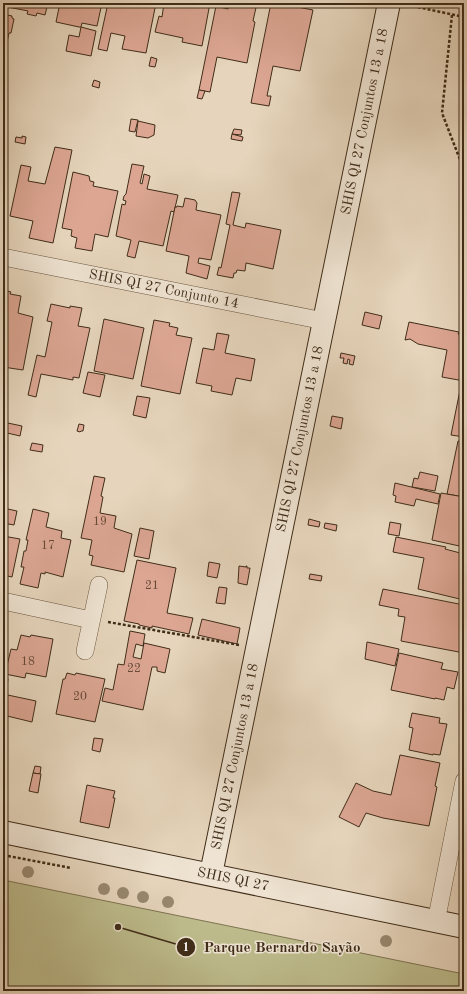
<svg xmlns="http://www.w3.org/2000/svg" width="467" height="994" viewBox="0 0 467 994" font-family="'Old Standard TT',serif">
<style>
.green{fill:#bdbb8c;stroke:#7e7452}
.building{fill:#dca693;stroke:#402d19}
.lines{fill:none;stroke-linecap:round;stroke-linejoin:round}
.street-casing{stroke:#6a5742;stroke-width:18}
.secondary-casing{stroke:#402d19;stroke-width:24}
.path{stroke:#402d19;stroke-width:2.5;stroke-dasharray:3 2;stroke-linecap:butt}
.street{stroke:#efe4d3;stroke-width:17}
.secondary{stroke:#efe4d3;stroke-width:22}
.tree{fill:#98886f}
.labels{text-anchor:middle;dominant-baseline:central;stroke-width:3;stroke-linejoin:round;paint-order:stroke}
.number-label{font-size:12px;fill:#674b38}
.street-label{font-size:14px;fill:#402d19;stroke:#efe4d3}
.leader{fill:none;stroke:#402d19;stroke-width:1.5}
.callout-dot{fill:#402d19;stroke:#efe4d3;stroke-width:1.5}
.mark-label{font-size:12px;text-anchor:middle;font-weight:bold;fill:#fff}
.callout-label{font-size:15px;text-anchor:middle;font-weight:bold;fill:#402d19;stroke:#efe4d3;stroke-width:3;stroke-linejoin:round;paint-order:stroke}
</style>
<rect width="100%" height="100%" fill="#e6d5bc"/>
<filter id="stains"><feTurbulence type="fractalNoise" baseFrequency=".005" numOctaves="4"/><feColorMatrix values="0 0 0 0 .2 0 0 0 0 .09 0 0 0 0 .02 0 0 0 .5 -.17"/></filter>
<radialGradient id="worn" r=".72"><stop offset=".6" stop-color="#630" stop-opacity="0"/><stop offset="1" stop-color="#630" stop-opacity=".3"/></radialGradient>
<!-- green -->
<path class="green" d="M3,880L464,974V991H3Z"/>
<!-- building -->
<g class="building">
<path d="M3,3H48L45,15L37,13L36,16L27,14L28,11L3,6Z"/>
<path d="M60,3H102L97,26L82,23L81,27H79L56,22Z"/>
<path d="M108,3H156L146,53L122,49L125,36L111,33L107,51L98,49Z"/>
<path d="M164,3H210L202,46L182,42L183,38L155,32L159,16L162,17Z"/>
<path d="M229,3H257L253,21L255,22L247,63L217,57L210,92L199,90L216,6L228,9Z"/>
<path d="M271,3H277L313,10L300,71L273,66L267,96H271L269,106L251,103Z"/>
<path d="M3,14L12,16V18L14,19L11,33H9L6,47H3Z"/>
<path d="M81,27L96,31L91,56L66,51L69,35L79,37Z"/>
<path d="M151,57L157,59L155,67L149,66Z"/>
<path d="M94,80L100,82L99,88L92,86Z"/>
<path d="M199,90L205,91L202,99L197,98Z"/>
<path d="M131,119L138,120L135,132L129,131Z"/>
<path d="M138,121L155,125L154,135L148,138L136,136Z"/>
<path d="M234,129L242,130L241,135L232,134Z"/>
<path d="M232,134L243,137L242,141L231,139Z"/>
<path d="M22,136L26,137L25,144L15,142L16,137L22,138Z"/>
<path d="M55,147L72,150L53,243L29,238L33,221L10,216L21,165L31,167L28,181L45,184Z"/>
<path d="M132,164L144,166L140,183L142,184L144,174L150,176L147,189L178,195L174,212L171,211L163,246L139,241L135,258L127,256L131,240L116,236L122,204L125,205L126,201L123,200L124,196L126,194Z"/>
<path d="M73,172L89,176L90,181L94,182L93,186L118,191L108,237L95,234L92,251L75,248L77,238L71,236L72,230L62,228Z"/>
<path d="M232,192L240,193L233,225L245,228L246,223L281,230L273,269L246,263L245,271L237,270L236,273H234L233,278L217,275L219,267L221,268L230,225L226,224Z"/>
<path d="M185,198L195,200L197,203L196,210L221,215L211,260L199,258L198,263L210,266L207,279L186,273L189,256L166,251L175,207H177V206L183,207Z"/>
<path d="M3,290L11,292L10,294L21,296L18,313L33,317L23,370L3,367V309L5,310L7,305L3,304Z"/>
<path d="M51,304L70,308V306L82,308L78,326L90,328L79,378L73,377V380L41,374L36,397L28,395L37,355L45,357L52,322L47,321Z"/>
<path d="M365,312L382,316L379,329L362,325Z"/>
<path d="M104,319L144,328L133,379L94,371Z"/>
<path d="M154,320L170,323L169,326L178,328L176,335L192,338L180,394L141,386Z"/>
<path d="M409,322L459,332L458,334L464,335V381L442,377L447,350L418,344L410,339L405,340Z"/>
<path d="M217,333L229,335L225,353L255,359L251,381L236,378L232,395L211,391L212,386L196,383L203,348L214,350Z"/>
<path d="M341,353L355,356L353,365L349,364L350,360L348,359L347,364L343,363L344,358H340Z"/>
<path d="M88,372L105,375L100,397L83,393Z"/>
<path d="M460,390L464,391V437L451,435Z"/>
<path d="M137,396L150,398L146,418L133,415Z"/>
<path d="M332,416L343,418L341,429L330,426Z"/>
<path d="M3,422L22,426L20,436L3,432Z"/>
<path d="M79,424L84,425L83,431H81L80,432L77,431Z"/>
<path d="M458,441L464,442V497L447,494Z"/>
<path d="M32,443L43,445L42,452L30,450Z"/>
<path d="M420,472L438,476L435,491L412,487L414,478L418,479Z"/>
<path d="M94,476L105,478L101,496L103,497L100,513L116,516L114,528L132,534L124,572L91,565L93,556L89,555L92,540L81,538Z"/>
<path d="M395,483L440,494L438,504L416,499L414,506L395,502L396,496L393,495Z"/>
<path d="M441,493L464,497V547L432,540Z"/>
<path d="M3,508L17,511L14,525L3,523Z"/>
<path d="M33,509L49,513L46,527L62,531L61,538L71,540L63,577L45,572V574L41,573L38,588L20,584L24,567H21L24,551H26L28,540H26Z"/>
<path d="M309,519L320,522L319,527L308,525Z"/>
<path d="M390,522L401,524L399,536L388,534Z"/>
<path d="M325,523L337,525L336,531L324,528Z"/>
<path d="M140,528L154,531L149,559L134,556Z"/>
<path d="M3,536L20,539L12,577L3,575Z"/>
<path d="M396,537L446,547L445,549L464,554V600L418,589L424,558L393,552Z"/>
<path d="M137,560L176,568L167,613L193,618L189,634L152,626V628L139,625V624L124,621Z"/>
<path d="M209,562L220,564L217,578L207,576Z"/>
<path d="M239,566L246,567V566H247V568H250L247,585L238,583Z"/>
<path d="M310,574L322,576L321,581L309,579Z"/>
<path d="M219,587L227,588L225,604L216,603Z"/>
<path d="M383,589L464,605V653L401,641L405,617L398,616L399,609L379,605Z"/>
<path d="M202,619L240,628L237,644L198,635Z"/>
<path d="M130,631L145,634L143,646L136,644L133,657L141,659L144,643L170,649L165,673L157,671V667H152L143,710L102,701L105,688L113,690L118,664L124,665Z"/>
<path d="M21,635L30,637L31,635L53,639L46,677L26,673L25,678L5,674L11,649L17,650Z"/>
<path d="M367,642L399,649L395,666L365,659Z"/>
<path d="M399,653L443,663L441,669L458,672L454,689L447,687L444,700L435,698V699L391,690Z"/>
<path d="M67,673L75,675L76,673L105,679L95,722L56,714L63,679H65Z"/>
<path d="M3,678L8,679L6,691H3Z"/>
<path d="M3,694L36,701L32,722L3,715Z"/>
<path d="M412,713L440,718L439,723L447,724L440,755L433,754V755L409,750L413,728L409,727Z"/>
<path d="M94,738L103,739L100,752L92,750Z"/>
<path d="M400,755L440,763L435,786L437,787L429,826L383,818L366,813L359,827L339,817L356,783L373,791L391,795Z"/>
<path d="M35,766L41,767L40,774L33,773Z"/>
<path d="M33,773L41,774L38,793L29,791Z"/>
<path d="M87,785L115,791L113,798H115L109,828L80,822Z"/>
</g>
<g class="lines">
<!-- street casing -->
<g class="street-casing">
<g id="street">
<path id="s1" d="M3,257L324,321"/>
<path d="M3,601L91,620"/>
<path d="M85,651L99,585"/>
<path d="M436,922L464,781"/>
</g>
</g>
<!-- secondary casing -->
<g class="secondary-casing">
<g id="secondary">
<path id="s2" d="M3,832L464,927"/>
<path id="s3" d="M211,874L389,3"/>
</g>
</g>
<!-- path -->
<g class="path">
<path d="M408,5L464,17"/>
<path d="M452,15L442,113L464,170"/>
<path d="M108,622L239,645"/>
<path d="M3,855L71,868"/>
</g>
<!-- street -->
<use href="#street" class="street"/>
<!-- secondary -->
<use href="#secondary" class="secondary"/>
</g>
<!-- trees -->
<g class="tree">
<circle cx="28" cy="872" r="6"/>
<circle cx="104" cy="889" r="6"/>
<circle cx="123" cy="893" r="6"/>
<circle cx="143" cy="897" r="6"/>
<circle cx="168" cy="902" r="6"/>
<circle cx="386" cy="941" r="6"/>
</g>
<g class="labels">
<!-- number labels -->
<g class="number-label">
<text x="100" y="522">19</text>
<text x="48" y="546">17</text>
<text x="152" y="586">21</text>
<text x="28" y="662">18</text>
<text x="134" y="669">22</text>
<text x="80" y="697">20</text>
</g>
<!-- street labels -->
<g class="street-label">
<text stroke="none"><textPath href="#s3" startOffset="768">SHIS QI 27 Conjuntos 13 a 18</textPath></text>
<text stroke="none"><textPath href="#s1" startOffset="164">SHIS QI 27 Conjunto 14</textPath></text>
<text stroke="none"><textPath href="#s3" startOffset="444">SHIS QI 27 Conjuntos 13 a 18</textPath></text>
<text stroke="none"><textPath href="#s3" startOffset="120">SHIS QI 27 Conjuntos 13 a 18</textPath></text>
<text stroke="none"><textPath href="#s2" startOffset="235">SHIS QI 27</textPath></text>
</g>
</g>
<!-- callouts -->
<path class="leader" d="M118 927L186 947"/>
<g class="callout-dot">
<circle cx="118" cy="927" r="4"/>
<circle cx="186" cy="947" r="10"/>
</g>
<g class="mark-label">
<text x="186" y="951">1</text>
</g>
<g class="callout-label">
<text x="282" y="952">Parque Bernardo Sayão</text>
</g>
<!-- margin -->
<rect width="467" height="994" fill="none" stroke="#e6d5bc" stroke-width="16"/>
<rect x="4" y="4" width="459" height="986" fill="none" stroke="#402d19" stroke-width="2"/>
<rect x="8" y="8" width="451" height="978" fill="none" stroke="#402d19"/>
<rect width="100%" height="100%" filter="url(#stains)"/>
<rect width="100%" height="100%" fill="url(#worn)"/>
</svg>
